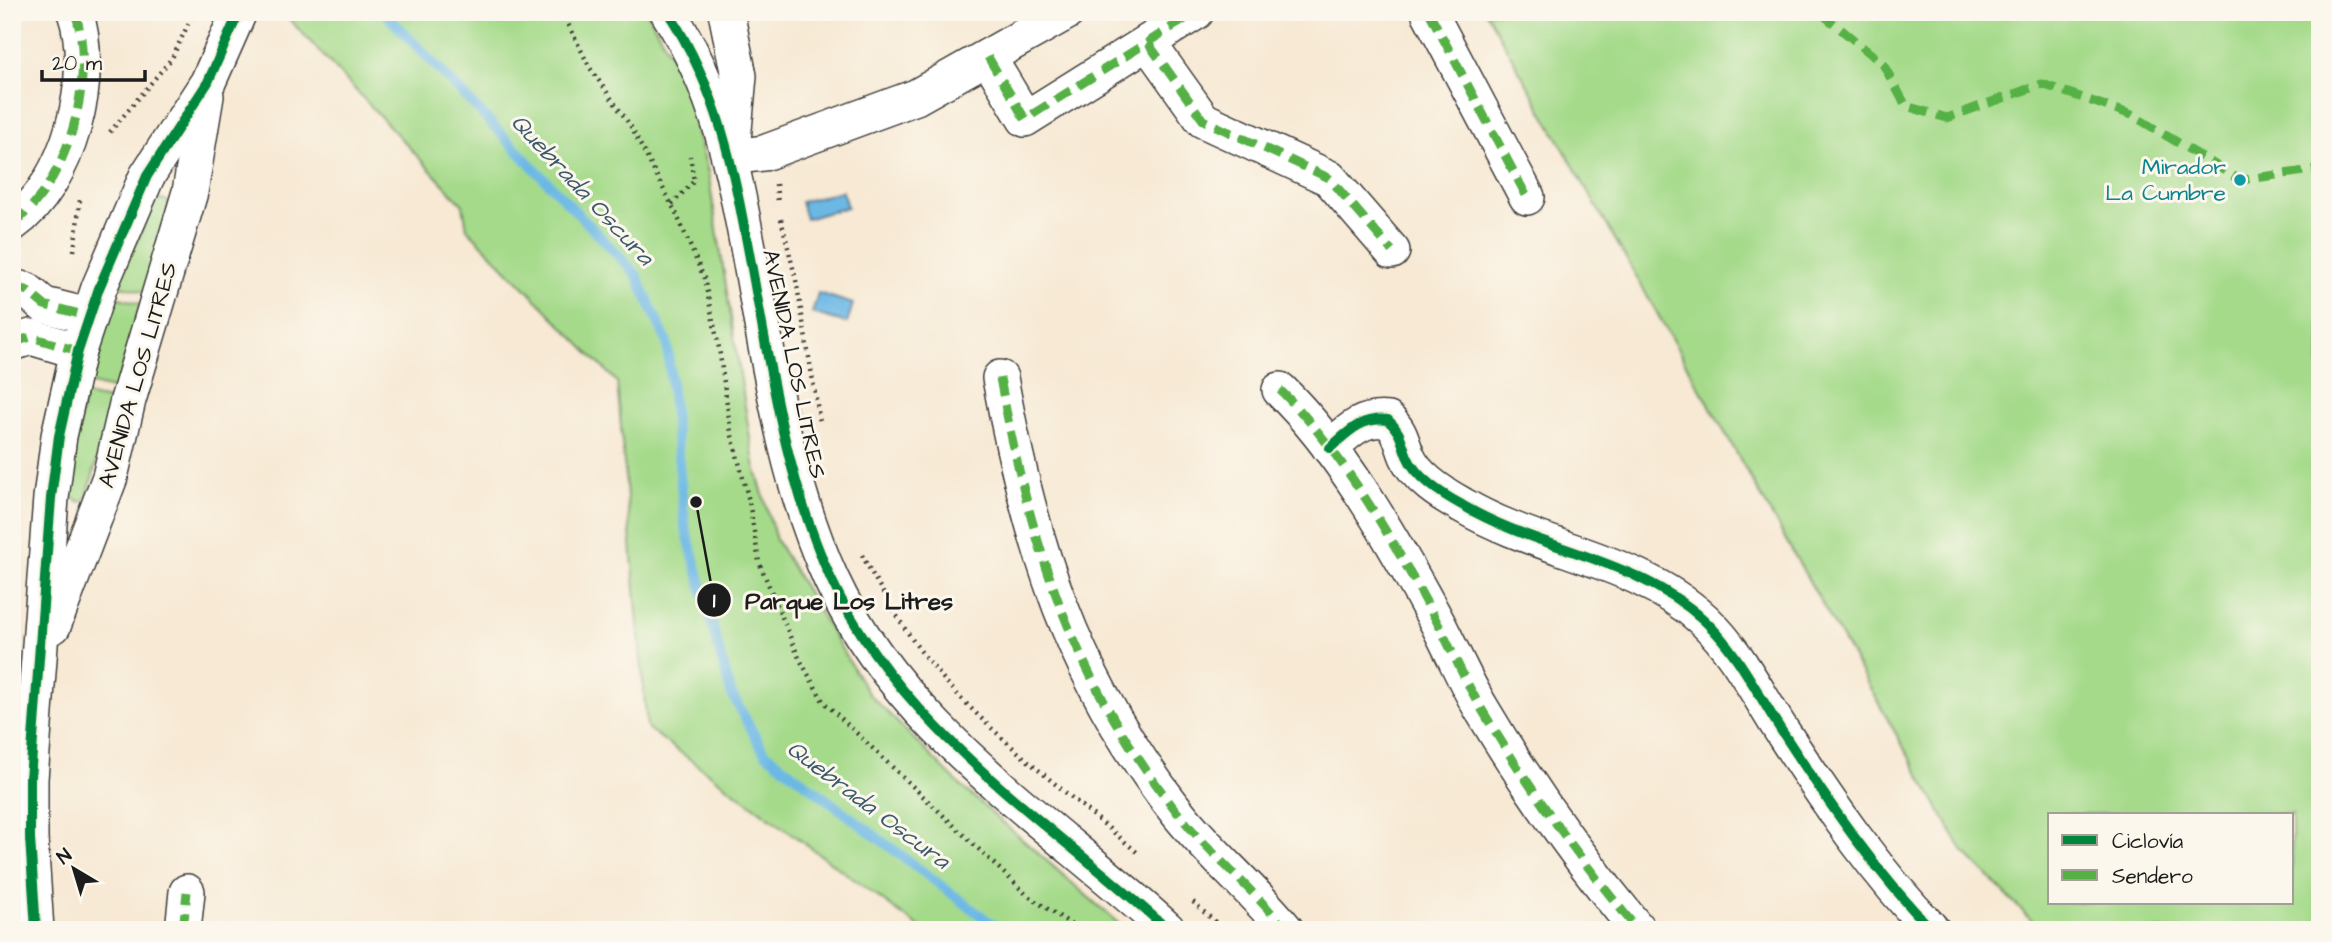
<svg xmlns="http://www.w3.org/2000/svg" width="2332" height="942" viewBox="0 0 2332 942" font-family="'Architects Daughter',sans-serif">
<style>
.green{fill:#a5da8a;stroke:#607b53;stroke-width:2;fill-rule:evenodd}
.water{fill:#6cb8e5;stroke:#446a80;stroke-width:2}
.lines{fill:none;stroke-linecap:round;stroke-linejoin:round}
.stream{stroke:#6cb8e5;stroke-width:10}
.street-casing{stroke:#3d3b38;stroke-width:38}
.path{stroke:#3d3b38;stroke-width:4.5;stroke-dasharray:2 5;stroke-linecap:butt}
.street{stroke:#fff;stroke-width:35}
.quiet{stroke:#55b145;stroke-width:9;stroke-dasharray:18 9;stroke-linecap:butt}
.cycleway-casing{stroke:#fbf7ec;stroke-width:15}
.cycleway{stroke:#00873e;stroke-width:10}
.culture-dot{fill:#0f9aa8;stroke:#fbf7ec;stroke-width:2.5}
.labels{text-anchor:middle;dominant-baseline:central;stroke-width:6;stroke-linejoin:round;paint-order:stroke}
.culture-label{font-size:23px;fill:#0d838f;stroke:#fbf7ec;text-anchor:end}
.street-label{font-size:23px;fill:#1c1c1c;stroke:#fbf7ec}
.water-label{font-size:24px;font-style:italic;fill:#3c5a6c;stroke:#fbf7ec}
.leader{fill:none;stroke:#1c1c1c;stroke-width:2.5}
.callout-dot{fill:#1c1c1c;stroke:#fbf7ec;stroke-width:2.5}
.mark-label{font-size:21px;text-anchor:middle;font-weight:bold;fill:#fff}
.callout-label{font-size:24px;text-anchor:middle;font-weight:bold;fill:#1c1c1c;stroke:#fbf7ec;stroke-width:6;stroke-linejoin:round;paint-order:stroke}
</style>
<rect width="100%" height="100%" fill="#fbf7ec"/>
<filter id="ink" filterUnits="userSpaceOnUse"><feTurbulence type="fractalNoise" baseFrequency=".0143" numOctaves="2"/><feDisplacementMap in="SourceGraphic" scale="14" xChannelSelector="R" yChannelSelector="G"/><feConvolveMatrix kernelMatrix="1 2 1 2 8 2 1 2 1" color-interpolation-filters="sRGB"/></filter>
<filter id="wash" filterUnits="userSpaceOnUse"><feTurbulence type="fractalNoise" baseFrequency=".00686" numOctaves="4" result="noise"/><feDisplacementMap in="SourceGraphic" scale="28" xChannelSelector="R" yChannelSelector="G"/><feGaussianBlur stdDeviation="1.57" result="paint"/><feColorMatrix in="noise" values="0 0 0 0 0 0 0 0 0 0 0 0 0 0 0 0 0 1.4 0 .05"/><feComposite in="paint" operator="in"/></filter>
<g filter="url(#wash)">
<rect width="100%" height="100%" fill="#f7e9d4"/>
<!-- green -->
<g class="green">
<path d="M292,12H647L682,75L708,172L754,463L776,540L868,693L961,786L1126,930H923L647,728L617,382L467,229L463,205L290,20Z"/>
<path d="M1486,12H2320V930H2041L1962,850ZM2292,814V902H2050V814Z"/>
<path d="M156,199L168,201L170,209L145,292L117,285Z"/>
<path d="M113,296L141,304L116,390L88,383Z"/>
<path d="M85,395L113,401L87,497L81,502C68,498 68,491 67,479Z"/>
</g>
<!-- water -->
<g class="water">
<path d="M842,191L847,207L806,219L801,202Z"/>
<path d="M818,293L853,304L847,323L812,313Z"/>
</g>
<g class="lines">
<!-- stream -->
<path class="stream" d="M384,12L636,274L667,342L685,526L731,693L764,752L1000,930"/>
</g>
</g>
<g filter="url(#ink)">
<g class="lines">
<!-- street casing -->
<g class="street-casing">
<g id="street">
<path d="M668,12C719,92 733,167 750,258C770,366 785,478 831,579C901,730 1049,821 1168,930"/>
<path d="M726,12L739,76L733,140"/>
<path d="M1429,12L1527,197"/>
<path d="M1148,43L1203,120L1329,178L1392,251"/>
<path d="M988,57L1025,119L1196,12"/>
<path d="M731,157L764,153L916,97L1067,12"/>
<path d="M12,224C69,184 97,77 75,12"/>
<path d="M12,287L26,290L44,305L88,316"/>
<path d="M12,343L31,337L78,351"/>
<path d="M1000,378C1030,543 1072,678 1177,812C1210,854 1252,888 1286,930"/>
<path d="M1280,390C1339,447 1391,537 1430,609C1448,641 1462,676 1481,708C1527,786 1580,860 1638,930"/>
<path d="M1330,448C1349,431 1361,417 1388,420C1401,432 1401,441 1407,456C1416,478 1442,494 1462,505C1540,551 1635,557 1704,620C1740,654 1758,696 1785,736C1830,805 1875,871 1932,930"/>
<path d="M53,626L110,477L128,400L190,192L206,96"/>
<path d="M36,930L30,838V779L51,498L59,436L78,351L99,288L147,176L208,82L239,12"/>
<path d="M183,930L187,892"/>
</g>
</g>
<!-- path -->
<g class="path">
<path d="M565,12L564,16L590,68L630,125L676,213L704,278L719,348L731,432L749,501L759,562L799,658L823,701L847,724L1028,896L1080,930"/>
<path d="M110,132L172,58L194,12"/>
<path d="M776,184L778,204"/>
<path d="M672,204L694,181L690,156"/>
<path d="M781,219L796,280L820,423"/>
<path d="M74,251L80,200"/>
<path d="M862,555C878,585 895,614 914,642C974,725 1062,787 1139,854"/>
<path d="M1193,902L1224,930"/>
</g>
<!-- street -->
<use href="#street" class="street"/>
<!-- quiet -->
<g class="quiet">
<path d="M1429,12L1527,197"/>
<path d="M1820,12L1883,64L1906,106L1947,118L2042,84L2132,115L2240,180L2320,169"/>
<path d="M1148,43L1203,120L1329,178L1392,251"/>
<path d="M988,57L1025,119L1196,12"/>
<path d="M12,224C69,184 97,77 75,12"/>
<path d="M12,287L26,290L44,305L88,316"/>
<path d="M12,343L31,337L78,351"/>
<path d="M1000,378C1030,543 1072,678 1177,812C1210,854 1252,888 1286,930"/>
<path d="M1280,390C1339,447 1391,537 1430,609C1448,641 1462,676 1481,708C1527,786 1580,860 1638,930"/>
<path d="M183,930L187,892"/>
</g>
<!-- cycleway casing -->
<g class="cycleway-casing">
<g id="cycleway">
<path d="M668,12C719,92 733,167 750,258C770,366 785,478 831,579C901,730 1049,821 1168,930"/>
<path d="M1330,448C1349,431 1361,417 1388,420C1401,432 1401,441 1407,456C1416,478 1442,494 1462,505C1540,551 1635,557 1704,620C1740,654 1758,696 1785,736C1830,805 1875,871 1932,930"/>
<path d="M36,930L30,838V779L51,498L59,436L78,351L99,288L147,176L208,82L239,12"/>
</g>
</g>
<!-- cycleway -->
<use href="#cycleway" class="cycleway"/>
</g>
</g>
<!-- markers -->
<circle class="culture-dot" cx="2240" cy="180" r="7"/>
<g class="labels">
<!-- culture labels -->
<g class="culture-label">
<text x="2226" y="167">Mirador<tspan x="2226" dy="26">La Cumbre</tspan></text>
</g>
<!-- street labels -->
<g class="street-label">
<text transform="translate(794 364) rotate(78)">AVENIDA LOS LITRES</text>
<text transform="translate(138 375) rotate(-74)">AVENIDA LOS LITRES</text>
</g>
<!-- water labels -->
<g class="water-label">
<text transform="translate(582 190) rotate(47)">Quebrada Oscura</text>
<text transform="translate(868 805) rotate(37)">Quebrada Oscura</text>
</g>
</g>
<!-- callouts -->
<path class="leader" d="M696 502L714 600"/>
<g class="callout-dot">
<circle cx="696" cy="502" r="7"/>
<circle cx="714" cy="600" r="18"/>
</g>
<g class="mark-label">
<text x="714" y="607">1</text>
</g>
<g class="callout-label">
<text x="849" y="609">Parque Los Litres</text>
</g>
<!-- margin -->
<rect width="2332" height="942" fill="none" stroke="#fbf7ec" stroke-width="42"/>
<!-- legend -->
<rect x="2048" y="813" width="245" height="91" fill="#fbf7ec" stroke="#a29f99" stroke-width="2"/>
<rect x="2062" y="835" width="35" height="10" fill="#00873e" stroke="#a29f99" stroke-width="2"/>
<text x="2112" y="848" font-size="21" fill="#1c1c1c">Ciclovía</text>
<rect x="2062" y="870" width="35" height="10" fill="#55b145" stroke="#a29f99" stroke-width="2"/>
<text x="2112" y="883" font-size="21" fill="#1c1c1c">Sendero</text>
<!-- north arrow -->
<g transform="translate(74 869) rotate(322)" stroke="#fbf7ec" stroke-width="5" paint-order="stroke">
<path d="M0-5L12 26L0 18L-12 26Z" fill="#1c1c1c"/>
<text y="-10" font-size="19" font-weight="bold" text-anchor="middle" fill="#1c1c1c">N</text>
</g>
<!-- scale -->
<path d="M42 70v10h103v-10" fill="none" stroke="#1c1c1c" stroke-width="3.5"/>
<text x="52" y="70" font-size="21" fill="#1c1c1c" stroke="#fbf7ec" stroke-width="5" paint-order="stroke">20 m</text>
</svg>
